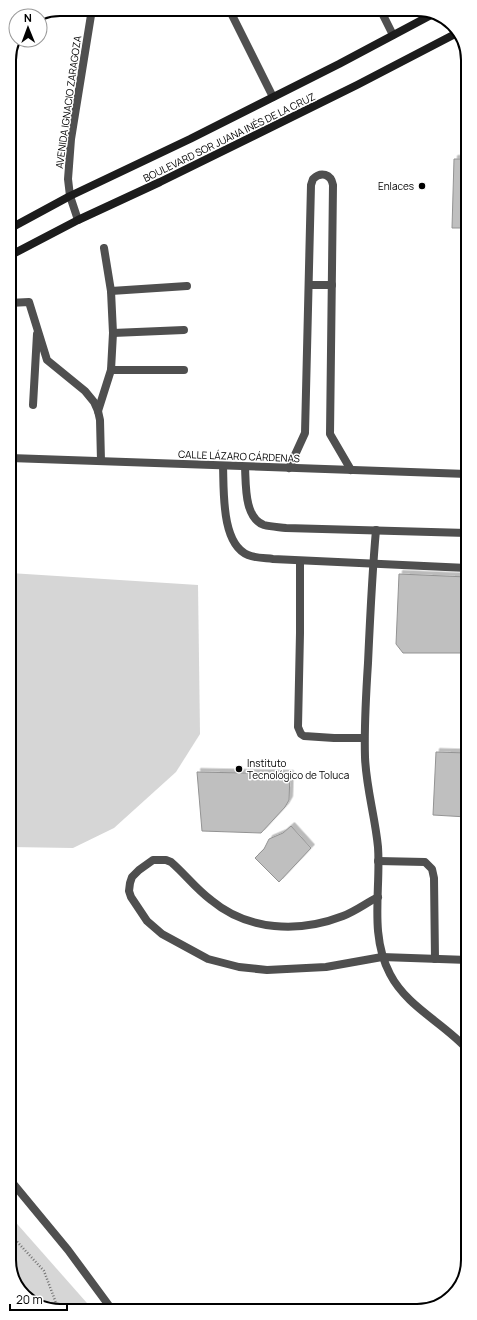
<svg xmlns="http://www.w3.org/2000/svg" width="477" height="1320" viewBox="0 0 477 1320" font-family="Manrope,sans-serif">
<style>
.green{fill:#d6d6d6}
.building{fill:#bfbfbf;stroke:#939393;filter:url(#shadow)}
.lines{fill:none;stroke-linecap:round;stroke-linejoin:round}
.path{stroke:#717171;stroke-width:2.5;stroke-dasharray:1 2;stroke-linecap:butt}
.service{stroke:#4f4f4f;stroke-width:8}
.minor{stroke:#4f4f4f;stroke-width:8}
.tertiary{stroke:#4f4f4f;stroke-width:8}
.secondary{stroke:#1c1c1c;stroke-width:8}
.poi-dot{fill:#000;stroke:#fff;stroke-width:1.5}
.labels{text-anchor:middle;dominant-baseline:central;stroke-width:3;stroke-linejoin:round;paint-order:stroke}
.street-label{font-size:10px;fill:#000;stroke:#fff}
.poi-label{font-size:10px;fill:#000;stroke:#fff;text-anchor:end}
.rim{fill:none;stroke:#000;stroke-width:2}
</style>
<defs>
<filter id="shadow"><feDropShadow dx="3.5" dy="-3.5" stdDeviation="0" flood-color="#0004"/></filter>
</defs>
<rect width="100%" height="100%" fill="#fff"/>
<!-- green -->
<g class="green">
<path d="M10,573L198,585L200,734L176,772L114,828L73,848L10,847Z"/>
<path d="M11,1217L94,1311H57L27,1298L11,1273Z"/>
</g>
<!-- building -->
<g class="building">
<path d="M454,159H466V228H452Z"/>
<path d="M399,574L467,577V653H403L396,644Z"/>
<path d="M436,752L467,753V817L433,815Z"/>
<path d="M197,772L290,774L289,800L285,807L261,833L202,831Z"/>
<path d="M291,826L311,848L279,882L255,858L264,849L269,839L283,833Z"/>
</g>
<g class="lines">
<!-- path -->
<path class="path" d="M11,1235L44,1271L59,1311"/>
<!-- service -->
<g class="service">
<path d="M111,291L187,286"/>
<path d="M9,303L29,302L47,360L85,391L94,402L98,411L100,420L101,461"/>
<path d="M113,333L184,330"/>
<path d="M111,370H184"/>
<path d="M33,405L37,334"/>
<path d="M98,411L111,370L113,333L111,291L104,248"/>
<path d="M223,466C224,490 221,544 248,555C255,558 265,558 273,559L467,568"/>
<path d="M245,467C246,484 244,518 264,525C271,527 279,527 286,528L467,533"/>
<path d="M376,530C372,574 370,619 368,663C366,694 364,726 365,757C366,787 375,816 378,847C381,890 369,934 390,974C407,1007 444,1023 468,1050"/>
<path d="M300,561V633L298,727L301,734L304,736L334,738H364"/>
<path d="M378,861L425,862L432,869L434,878L435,959"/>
<path d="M378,897C366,903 356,911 343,916C299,933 248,931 211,900C196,889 185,874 171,862L166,860H153L139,870L132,877L130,883L129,891L131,897L147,921L162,934L208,959L239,967L267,970L326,967L382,957L468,960"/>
</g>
<!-- minor -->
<g class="minor">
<path d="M229,9L273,97"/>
<path d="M380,9L393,35"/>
<path d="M78,220L70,196L68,179L69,166L71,139L92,9"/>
<path d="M309,285H332"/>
<path d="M289,468L305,433L311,185L313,179C321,171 331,174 333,185L330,434L351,470"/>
<path d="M11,1181L68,1250L113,1311"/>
</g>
<!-- tertiary -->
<path class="tertiary" d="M10,458L467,474"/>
<!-- secondary -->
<g class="secondary">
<path d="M9,229L70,196L190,139L339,64L433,14"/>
<path d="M9,256L78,220L160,182L357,85L457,33"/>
</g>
</g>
<!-- markers -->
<g class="poi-dot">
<circle cx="422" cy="186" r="4"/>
<circle cx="239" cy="769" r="4"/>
</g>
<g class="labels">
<!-- street labels -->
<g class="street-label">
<text transform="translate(68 102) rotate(-82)">AVENIDA IGNACIO ZARAGOZA</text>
<text transform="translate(229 137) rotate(-26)">BOULEVARD SOR JUANA INÉS DE LA CRUZ</text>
<text transform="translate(239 456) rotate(2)">CALLE LÁZARO CÁRDENAS</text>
</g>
<!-- poi labels -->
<g class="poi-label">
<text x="414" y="186">Enlaces</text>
<text x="247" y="763" text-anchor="start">Instituto<tspan x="247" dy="12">Tecnológico de Toluca</tspan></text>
</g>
</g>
<!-- crop -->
<path d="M0 0H477V1320H0ZM60 16H417A44 44 0 0 1 461 60V1260A44 44 0 0 1 417 1304H60A44 44 0 0 1 16 1260V60A44 44 0 0 1 60 16Z" fill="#fff" fill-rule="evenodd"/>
<path class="rim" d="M60 16H417A44 44 0 0 1 461 60V1260A44 44 0 0 1 417 1304H60A44 44 0 0 1 16 1260V60A44 44 0 0 1 60 16Z"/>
<!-- north arrow -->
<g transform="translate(28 28) rotate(359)"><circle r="19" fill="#ffffff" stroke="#999999"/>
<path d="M0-3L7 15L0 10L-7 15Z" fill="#000000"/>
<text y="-6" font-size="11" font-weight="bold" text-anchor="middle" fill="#000000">N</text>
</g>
<!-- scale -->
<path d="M10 1304v6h57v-6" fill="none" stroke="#000000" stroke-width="2"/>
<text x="16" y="1304" font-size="12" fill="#000000" stroke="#ffffff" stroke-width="3" paint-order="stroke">20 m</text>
</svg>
